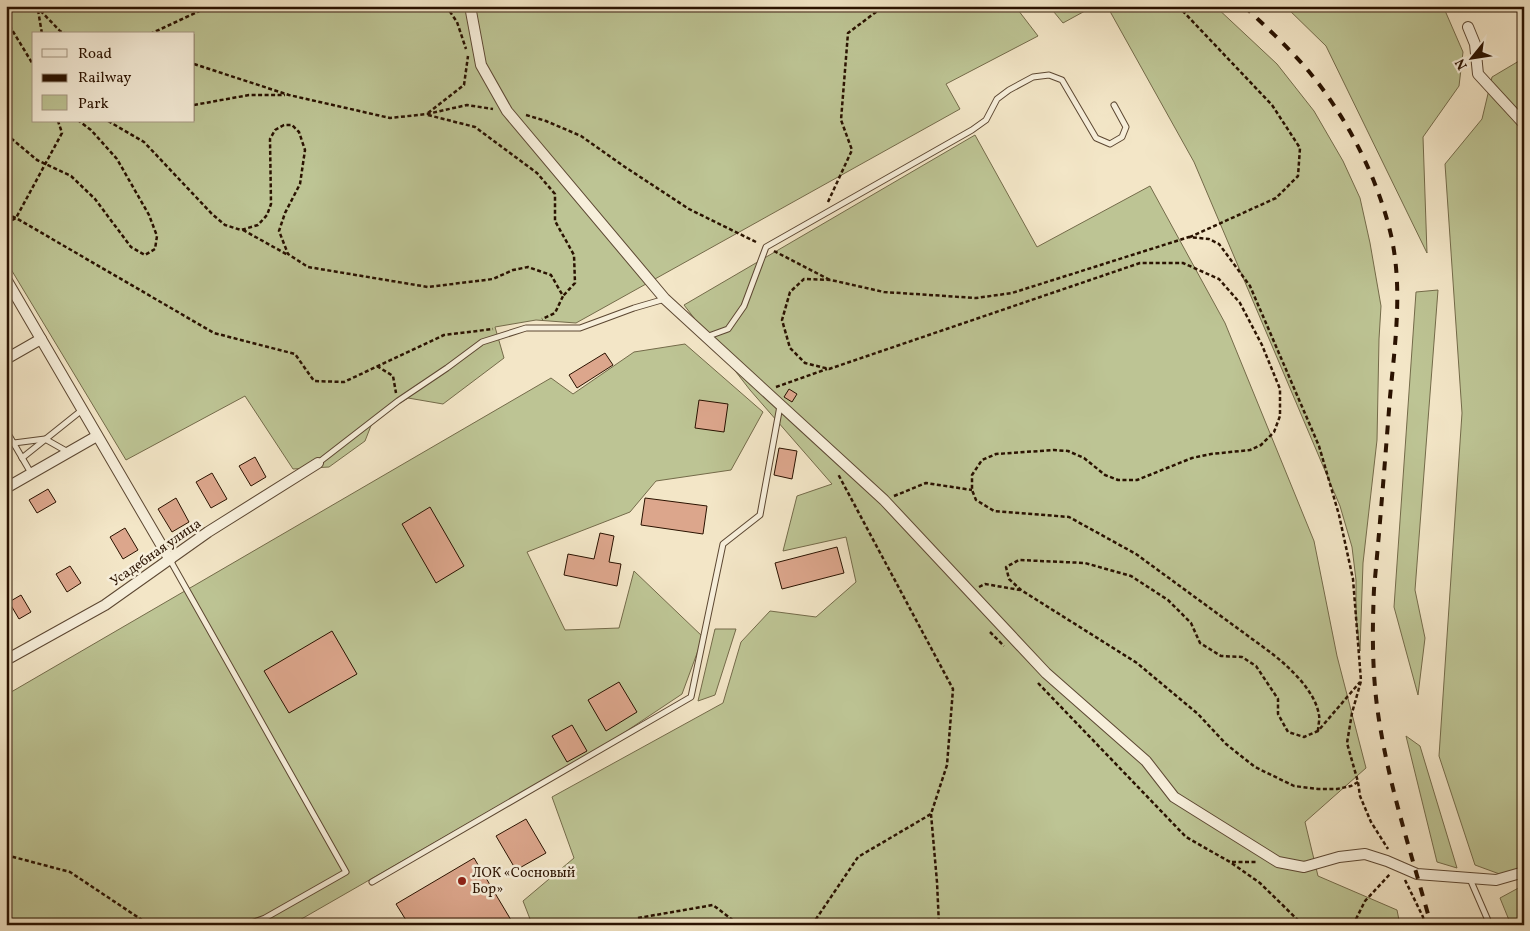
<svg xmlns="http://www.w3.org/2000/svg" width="1530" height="931" viewBox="0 0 1530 931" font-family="Vollkorn,serif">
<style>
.green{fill:#bdc494;stroke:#746b4a;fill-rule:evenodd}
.building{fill:#dca68c;stroke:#2a1200}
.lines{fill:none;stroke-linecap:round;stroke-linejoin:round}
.lane-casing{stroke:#5c4732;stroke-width:7}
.street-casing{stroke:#5c4732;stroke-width:12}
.path{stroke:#2a1200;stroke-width:2.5;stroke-dasharray:4 2.5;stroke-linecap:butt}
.lane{stroke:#f7efdb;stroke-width:5}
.street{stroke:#f7efdb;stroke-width:10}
.rail{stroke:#2a1200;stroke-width:4;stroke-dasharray:9 9;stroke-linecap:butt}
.poi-dot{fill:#8f2418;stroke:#f7efdb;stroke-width:2}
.labels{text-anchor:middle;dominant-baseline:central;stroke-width:5;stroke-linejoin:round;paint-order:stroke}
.street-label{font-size:14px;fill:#2a1200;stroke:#f7efdb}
.poi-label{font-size:14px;fill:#2a1200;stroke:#f7efdb;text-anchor:start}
</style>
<rect width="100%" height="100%" fill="#f3e6c7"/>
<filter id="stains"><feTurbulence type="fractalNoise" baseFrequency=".004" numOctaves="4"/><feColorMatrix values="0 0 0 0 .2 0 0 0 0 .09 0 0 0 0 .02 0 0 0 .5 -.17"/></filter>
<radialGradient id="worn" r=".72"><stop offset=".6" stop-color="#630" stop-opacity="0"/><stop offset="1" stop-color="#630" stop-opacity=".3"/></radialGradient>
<!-- green -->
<g class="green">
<path d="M6,6H54L56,11L68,6H1015L1038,36L946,84L960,109L576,323L536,320L495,327L504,358L443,404L408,398L374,418L365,441L329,467L293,469L245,396L126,460L6,261ZM34,34H194V121H34Z"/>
<path d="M1049,6H1094L1063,23Z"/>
<path d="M1107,6H1215L1277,64L1314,111L1343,161L1360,198L1370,243L1381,306L1379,339L1377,440L1363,563L1360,651L1356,616V580L1352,547L1340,506L1194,162Z"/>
<path d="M1285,6H1443L1463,52L1459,86L1423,137L1427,253L1326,46Z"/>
<path d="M1524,58V865L1505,876L1475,865L1439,756L1462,413L1445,164L1482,119L1492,77Z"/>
<path d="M975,135L1037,247L1150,186L1225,323L1314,541L1337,656L1366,768L1305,822L1318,876L1397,910L1400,925H526L530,919L523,901L574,858L552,797L723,703L741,642L770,611L816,617L856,582L846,537L783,551L797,496L832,484L750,390L684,305Z"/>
<path d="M1438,290L1415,590L1425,638L1418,695L1394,607L1416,292Z"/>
<path d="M685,344L763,412L731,470L656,481L630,512L527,552L565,630L619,628L634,571L703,637L682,694L613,740L291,925H6V695L551,378L573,394L634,352Z"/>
<path d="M715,629H736L715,695L698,701Z"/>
<path d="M1406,736L1420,746L1457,868L1437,862Z"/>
<path d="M1524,885V925H1511L1500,898Z"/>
</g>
<!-- building -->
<g class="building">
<path d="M605,353L613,365L577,388L569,375Z"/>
<path d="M789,389L797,394L792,402L784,397Z"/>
<path d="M699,400L728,404L724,432L695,428Z"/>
<path d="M779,448L797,451L792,479L774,475Z"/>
<path d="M255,457L266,477L251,486L239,466Z"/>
<path d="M212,473L227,499L211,508L196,482Z"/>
<path d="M48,489L56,502L37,513L29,500Z"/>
<path d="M176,498L189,522L172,532L158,509Z"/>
<path d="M645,498L707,506L703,534L641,525Z"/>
<path d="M430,507L464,566L436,583L402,524Z"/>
<path d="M125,528L138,550L123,559L110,537Z"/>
<path d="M600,533L614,536L609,562L621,564L617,586L564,575L568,554L594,559Z"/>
<path d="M837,547L844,573L782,589L775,563Z"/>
<path d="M70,566L81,583L67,592L56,574Z"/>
<path d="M21,595L31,612L19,619L9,602Z"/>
<path d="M332,631L357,674L289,713L264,671Z"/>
<path d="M619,682L637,712L606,731L588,700Z"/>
<path d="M572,725L587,751L567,762L552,736Z"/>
<path d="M526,819L546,853L516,870L496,836Z"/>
<path d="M474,858L514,925H409L396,904Z"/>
</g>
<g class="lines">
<!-- lane casing -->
<g class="lane-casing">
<g id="lane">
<path d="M706,337L728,329L744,306L766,247L972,130L986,120L997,99L1009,90L1033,77L1049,75L1062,80L1096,138L1110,144L1122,137L1126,127L1114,105"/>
<path d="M7,432L31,473"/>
<path d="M14,443L45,439L68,452"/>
<path d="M22,458L82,410"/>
<path d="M318,463L398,401L447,368L482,342L526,328H580L634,308L665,299"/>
<path d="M170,560L346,872L265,918L246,925"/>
<path d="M1470,879L1490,925"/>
<path d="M372,882L691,697L723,544L760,515L780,406"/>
</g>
</g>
<!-- street casing -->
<g class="street-casing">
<g id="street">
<path d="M470,6L481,65L507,111L665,299L884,500L1046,673L1146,761L1174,797L1278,862L1304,867L1339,857L1365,854L1387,861L1417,874L1496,880L1524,872"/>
<path d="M1468,27L1475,44L1478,74L1524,124"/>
<path d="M6,279L170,560"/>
<path d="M6,359L41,339"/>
<path d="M6,488L97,436"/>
<path d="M6,660L105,605L208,532L318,463"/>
</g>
</g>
<!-- path -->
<g class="path">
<path d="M33,6L38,10L42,34"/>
<path d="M36,6L60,31L66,34"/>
<path d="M446,6L457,22L466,49"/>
<path d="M1178,6L1272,105L1300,148L1298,176L1276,198L1190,237"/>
<path d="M6,20L34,66"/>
<path d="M150,34L210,6"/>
<path d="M194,64L289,95L390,118L427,114L467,105L493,109"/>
<path d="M194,105L249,95H285"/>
<path d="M428,113L464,85L468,56"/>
<path d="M428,115L475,127L537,173L555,194V221L574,255L575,283L563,296"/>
<path d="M526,115L546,121L581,136L625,167L689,209L758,243"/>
<path d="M108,121L144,142L212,214L225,225L241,230L258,225L267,215L271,204L270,139L275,130L284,125H292L299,132L305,150L300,184L285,213L279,231L288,254L308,267L428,287L493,279L513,270L528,267L551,275L563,296L555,313L542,319"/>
<path d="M6,134L37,160L71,176L95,199L131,247L145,255L155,249L157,236L149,215L117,159L91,130L79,121"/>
<path d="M828,202L852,150L841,120L848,33L884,6"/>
<path d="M6,214L16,218L214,333L295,354L314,381L344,382L444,335L493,329"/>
<path d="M6,223L16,218L62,133L58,121"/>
<path d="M243,230L288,255"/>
<path d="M774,251L830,280"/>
<path d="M377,366L393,376L396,393"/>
<path d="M776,387L827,369"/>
<path d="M894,496L926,483L972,490"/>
<path d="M979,587L985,584L1020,590"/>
<path d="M990,632L1004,646"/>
<path d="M1038,683L1186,837L1230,862L1260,883L1303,925"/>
<path d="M1318,731C1318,726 1320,719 1319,715C1315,690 1288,666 1270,652L1136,554L1069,517L994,511L976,500L972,490V475L982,460L996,454L1054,450L1068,451L1084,458L1105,475L1118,480H1137L1192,458L1211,454L1250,450L1261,445L1274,432L1280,416V389L1262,345L1240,303L1219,279L1183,263H1140L829,369L805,363L790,348L782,320L790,292L804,279L831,280L884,292L976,298L1012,293L1189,237L1209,239L1219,244L1250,286L1319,446L1339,515L1353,579L1361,681L1352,713L1347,743L1358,782L1360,796L1371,822L1388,849"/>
<path d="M1358,782L1351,786L1337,789H1318L1294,786L1255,767L1226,744L1198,714L1137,663L1021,590L1009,579L1006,567L1019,560L1085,563L1131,576L1168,600L1191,623L1200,643L1221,656L1242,657L1256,666L1278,699V714L1288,732L1304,737L1318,731L1360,682"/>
<path d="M931,814L937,882L939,925"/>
<path d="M6,855L70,872L142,920L144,925"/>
<path d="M1232,862H1256"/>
<path d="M1405,880L1423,917L1425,925"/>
<path d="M638,918L713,905L739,925"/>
<path d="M812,925L858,857L931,814L947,765L953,689L838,474"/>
<path d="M1353,925L1365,901L1390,874"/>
</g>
<!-- lane -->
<use href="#lane" class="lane"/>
<!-- street -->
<use href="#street" class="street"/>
<!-- rail -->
<path class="rail" d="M1244,6C1265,26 1287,46 1306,68C1345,114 1377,175 1391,235C1403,288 1395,344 1390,397C1385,461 1380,525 1374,589C1372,635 1372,680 1380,726C1391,793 1413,859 1431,925"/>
</g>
<!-- markers -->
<circle class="poi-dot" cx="462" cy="881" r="5"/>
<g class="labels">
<!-- street labels -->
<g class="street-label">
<text transform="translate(156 553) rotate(-35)">Усадебная улица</text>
</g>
<!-- poi labels -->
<g class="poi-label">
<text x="472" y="873">ЛОК «Сосновый<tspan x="472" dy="16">Бор»</tspan></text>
</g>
</g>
<!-- margin -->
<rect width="1530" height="931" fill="none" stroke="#f3e6c7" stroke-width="25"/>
<rect x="8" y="8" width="1515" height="916" fill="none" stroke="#2a1200" stroke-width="2.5"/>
<rect x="12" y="12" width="1505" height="906" fill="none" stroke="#2a1200"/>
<!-- legend -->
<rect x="32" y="32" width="162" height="90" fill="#f7efdb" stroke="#a59783"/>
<rect x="42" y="49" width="25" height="8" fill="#f7efdb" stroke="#a59783"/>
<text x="78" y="58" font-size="15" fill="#2a1200">Road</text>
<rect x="42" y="74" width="25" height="8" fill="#2a1200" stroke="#a59783"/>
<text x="78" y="82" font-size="15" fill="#2a1200">Railway</text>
<rect x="42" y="95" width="25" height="15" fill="#bdc494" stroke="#a59783"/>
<text x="78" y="108" font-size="15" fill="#2a1200">Park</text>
<!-- north arrow -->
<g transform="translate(1472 58) rotate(240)" stroke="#f7efdb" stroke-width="4" paint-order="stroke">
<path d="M0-4L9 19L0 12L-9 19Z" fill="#2a1200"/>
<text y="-8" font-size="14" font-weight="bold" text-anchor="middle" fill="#2a1200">N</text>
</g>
<rect width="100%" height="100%" filter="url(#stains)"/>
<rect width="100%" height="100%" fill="url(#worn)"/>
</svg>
